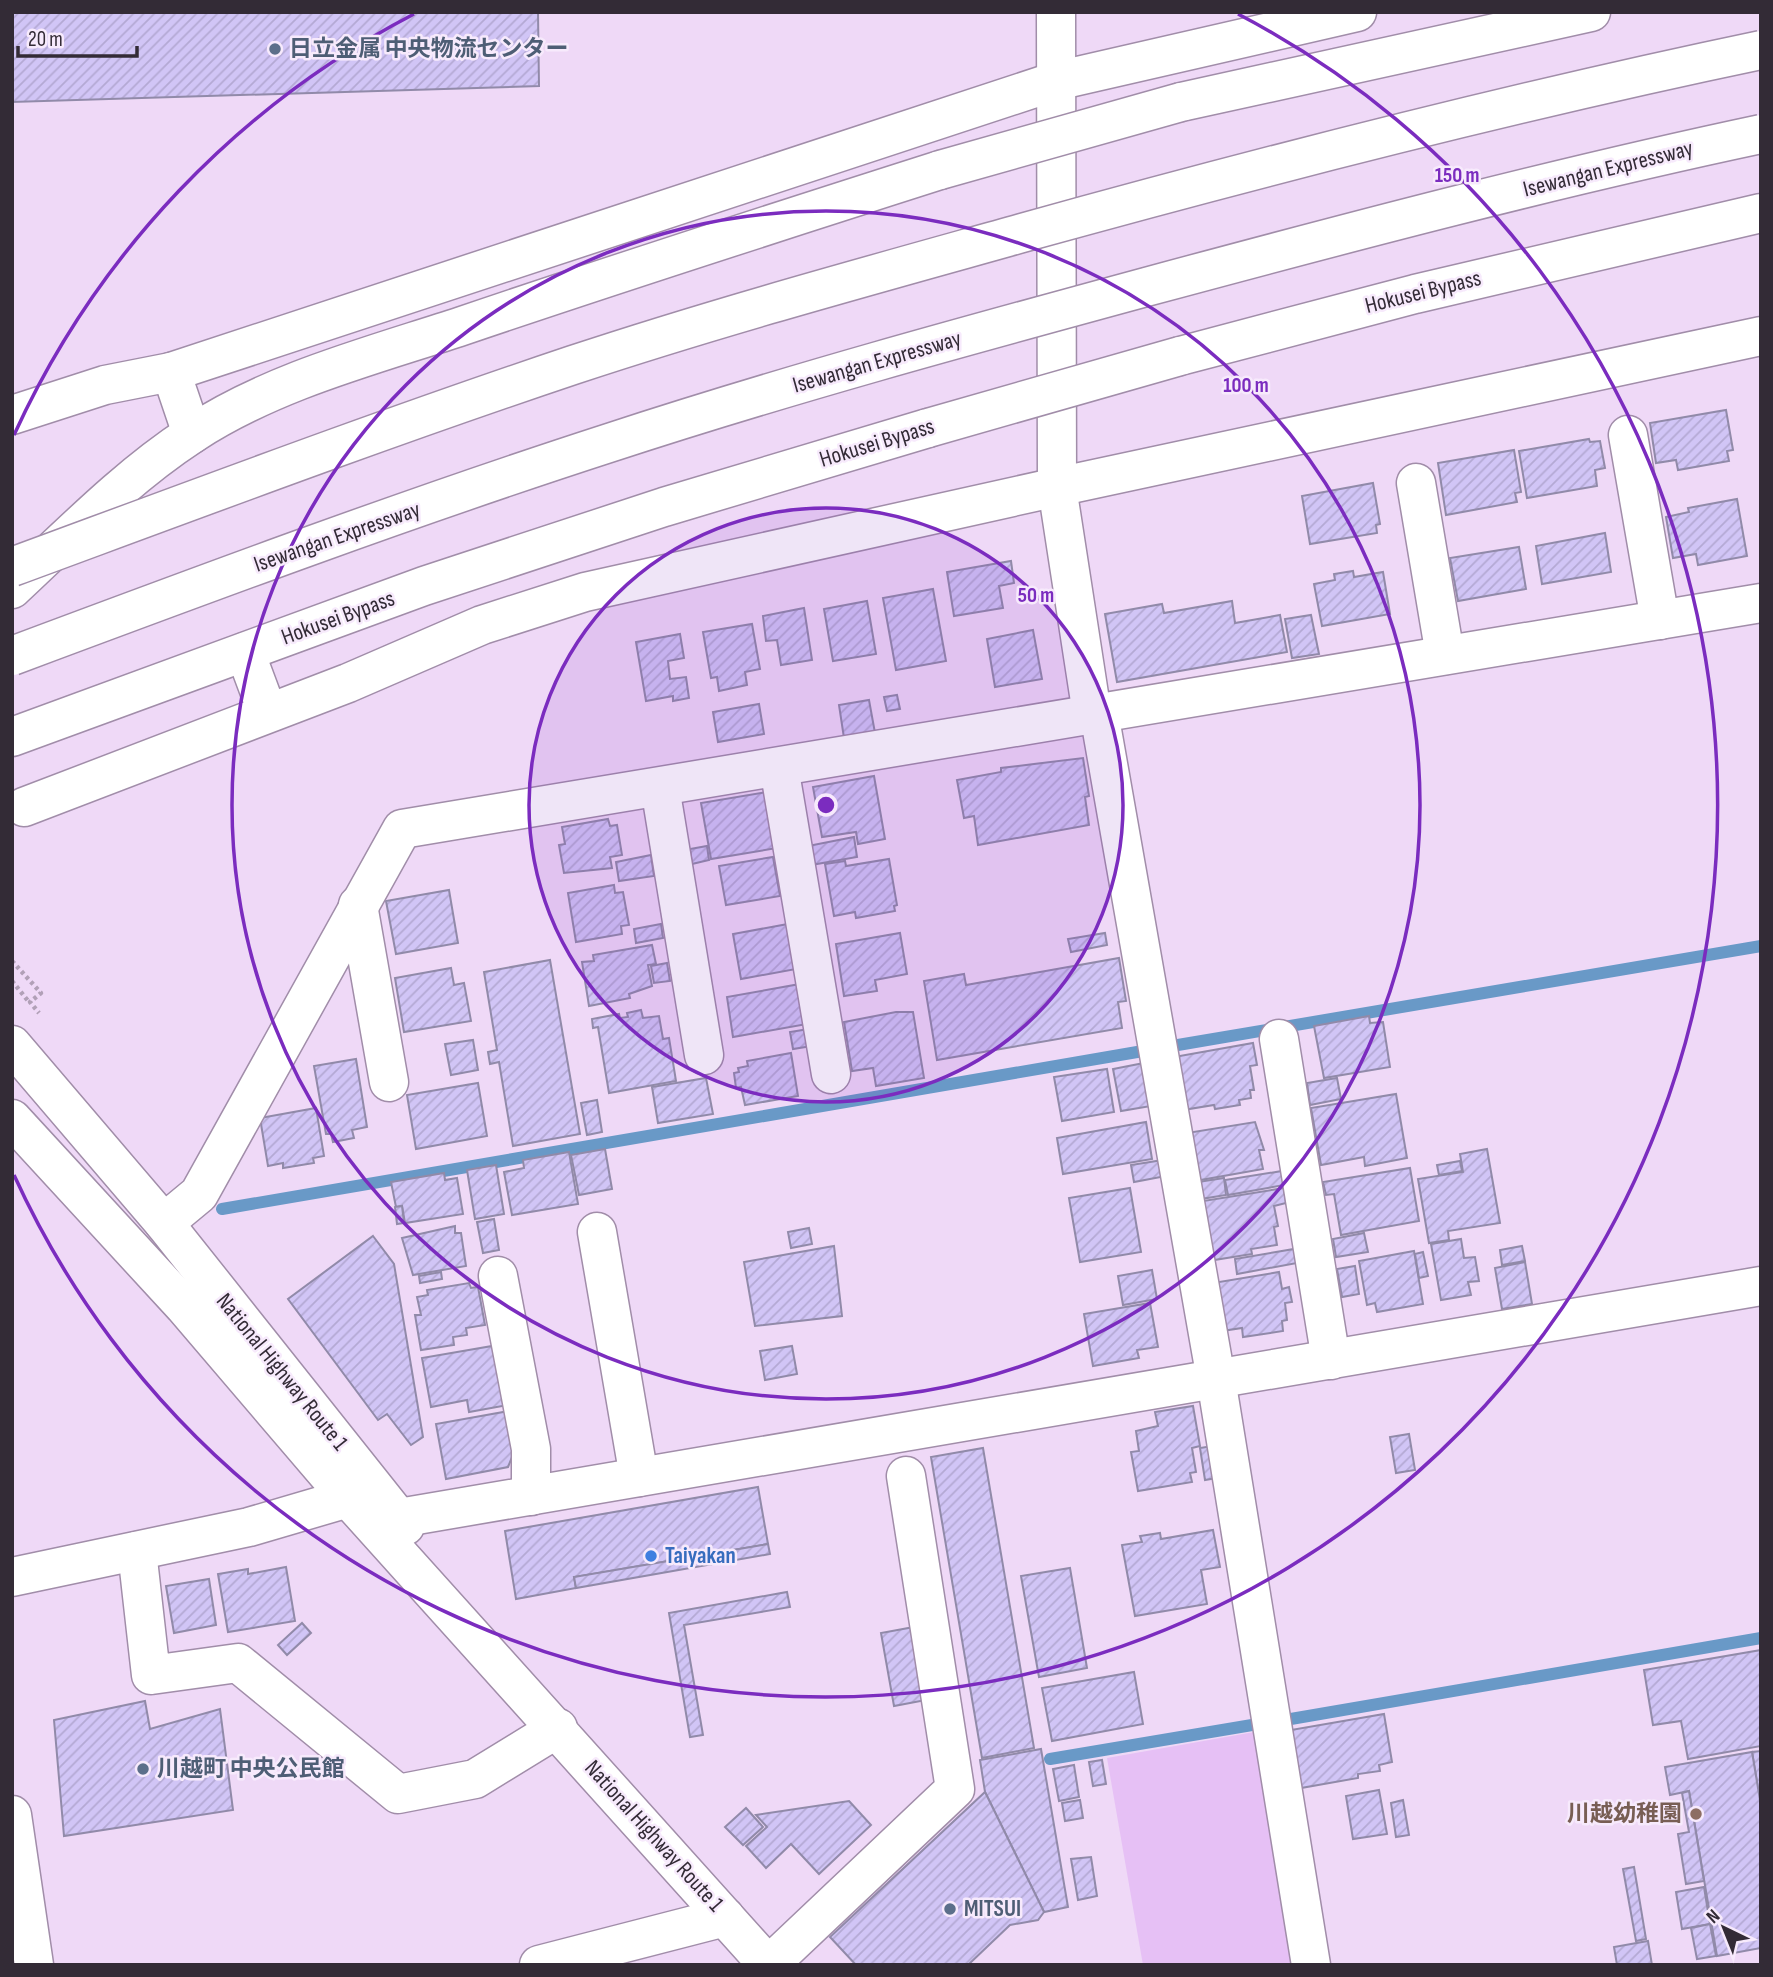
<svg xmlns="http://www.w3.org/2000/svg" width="1773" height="1977" viewBox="0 0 1773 1977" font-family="'Sofia Sans Condensed','Noto Sans JP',sans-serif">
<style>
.green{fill:#e6c0f5}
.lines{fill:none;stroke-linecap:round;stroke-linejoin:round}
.stream{stroke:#6999c7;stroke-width:12}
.building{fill:url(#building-hatch);stroke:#918aa9;stroke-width:2}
.minor-casing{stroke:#a18da9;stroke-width:41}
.highway-casing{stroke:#a18da9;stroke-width:41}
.path{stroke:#b1a0b7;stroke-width:4.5;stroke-dasharray:3.5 3.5;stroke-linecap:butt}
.minor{stroke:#fff;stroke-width:38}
.highway{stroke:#fff;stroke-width:38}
.highway-bridge-casing{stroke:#a18da9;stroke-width:41;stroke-linecap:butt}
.highway-bridge{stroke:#fff;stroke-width:38}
.ring{fill:none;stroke:#7b2cbf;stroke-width:3.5}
.service-dot{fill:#5c6f8a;stroke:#f7eafc;stroke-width:2.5}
.shop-dot{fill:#3f7fe0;stroke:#f7eafc;stroke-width:2.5}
.education-dot{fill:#8d6e63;stroke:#f7eafc;stroke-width:2.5}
.labels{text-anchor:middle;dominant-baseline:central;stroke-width:5;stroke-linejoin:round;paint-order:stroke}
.service-label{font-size:23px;font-weight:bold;fill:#4e5e75;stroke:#f7eafc;text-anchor:start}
.street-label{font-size:23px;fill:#332b36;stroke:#f7eafc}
.shop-label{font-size:23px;font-weight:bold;fill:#366cbe;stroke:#f7eafc;text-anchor:start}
.education-label{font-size:23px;font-weight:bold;fill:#785e54;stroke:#f7eafc;text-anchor:end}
.centre{fill:#7b2cbf;stroke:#f7eafc;stroke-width:3.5}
.ring-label{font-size:21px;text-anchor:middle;font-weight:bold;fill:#7b2cbf;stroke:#f7eafc;stroke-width:5;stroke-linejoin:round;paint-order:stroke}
</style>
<defs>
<pattern id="building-hatch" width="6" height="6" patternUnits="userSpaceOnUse" patternTransform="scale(1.75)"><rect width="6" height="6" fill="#d1c5f6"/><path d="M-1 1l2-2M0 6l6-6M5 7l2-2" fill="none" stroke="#b4a9d4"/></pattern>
</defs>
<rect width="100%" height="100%" fill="#efd9f7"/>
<!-- green -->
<path class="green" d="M1260,1731L1301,1965H1143L1107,1758Z"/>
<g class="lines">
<!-- stream -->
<g class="stream">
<path d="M1172,1046L1761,946"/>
<path d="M222,1209L1143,1051"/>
<path d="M1285,1720L1761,1638"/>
<path d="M1050,1759L1258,1724"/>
</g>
</g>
<!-- building -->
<g class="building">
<path d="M12,12H538L539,86L12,102Z"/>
<path d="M1726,410L1733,450L1727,451L1729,461L1678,470L1676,460L1656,463L1650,423Z"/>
<path d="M1589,439L1590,442L1600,441L1605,468L1595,470L1597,486L1527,498L1519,451Z"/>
<path d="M1514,450L1521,492L1515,493L1517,502L1446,515L1438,463Z"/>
<path d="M1373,483L1380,524L1376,525L1377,533L1310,544L1302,496Z"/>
<path d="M1737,499L1747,556L1698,565L1696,554L1673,558L1666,517L1689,512L1688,508Z"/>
<path d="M1605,533L1611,572L1542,584L1536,546Z"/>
<path d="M1519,547L1526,589L1458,601L1450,558Z"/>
<path d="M1011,561L1014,583L999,586L1003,608L954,616L947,572Z"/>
<path d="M1353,571L1354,577L1383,572L1390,614L1322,626L1314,584L1335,580L1334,574Z"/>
<path d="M933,589L946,661L896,670L883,598Z"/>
<path d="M867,601L876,654L833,661L824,609Z"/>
<path d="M1232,601L1235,623L1280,615L1287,652L1117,682L1105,614L1162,604L1164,613Z"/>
<path d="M804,608L812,660L781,665L777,640L766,641L763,616Z"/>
<path d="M1311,615L1319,654L1292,658L1285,619Z"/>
<path d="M752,624L760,669L745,672L747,685L719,691L717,677L711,678L703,632Z"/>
<path d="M1033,630L1042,679L995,687L987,639Z"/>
<path d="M680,634L684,658L668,661L670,679L686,677L689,698L673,701V696L646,701L636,642Z"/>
<path d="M897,695L900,709L887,711L884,697Z"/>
<path d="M869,700L875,733L844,738L839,705Z"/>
<path d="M759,704L764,734L718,742L713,712Z"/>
<path d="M1083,758L1089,796L1085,797L1089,825L978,845L974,816L964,818L957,780L1001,772V768Z"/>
<path d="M874,776L885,839L858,844L856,832L822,837L813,787Z"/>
<path d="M767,792L777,848L711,859L701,803Z"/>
<path d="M608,819L610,826L617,825L622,855L610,857L612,868L564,873L559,845L565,844L562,827Z"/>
<path d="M854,837L857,857L811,865L808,846Z"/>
<path d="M707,846L709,860L692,864L690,849Z"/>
<path d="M651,855L654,876L619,881L616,862Z"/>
<path d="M773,857L780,896L726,905L719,866Z"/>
<path d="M889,859L897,905L894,906L895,911L856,918L855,912L834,916L825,864L845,861L846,866Z"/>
<path d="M614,885L615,893L623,892L629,925L621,926L622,934L576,942L568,893Z"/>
<path d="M449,890L458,943L396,954L386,901Z"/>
<path d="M661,924L663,938L636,943L634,929Z"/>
<path d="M788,924L796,969L741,979L733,934Z"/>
<path d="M900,933L907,974L875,980L877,991L844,996L836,944Z"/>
<path d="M1105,933L1107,945L1071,952L1068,939Z"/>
<path d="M652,945L656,964L648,965L652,986L629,994L630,998L589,1006L582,962L594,961L593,955Z"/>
<path d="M1119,958L1126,1001L1118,1002L1122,1028L937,1060L924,981L964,974L966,985Z"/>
<path d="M550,960L580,1134L513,1146L499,1062L490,1064L488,1052L497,1050L484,972Z"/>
<path d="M667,963L670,981L654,983L651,966Z"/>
<path d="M451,968L454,985L464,983L471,1021L404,1032L395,978Z"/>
<path d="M800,984L807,1024L733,1037L727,997Z"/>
<path d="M641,1010L643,1018L659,1016L663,1039L669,1038L676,1081L609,1093L598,1027L593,1028L592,1019L619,1014L620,1018L628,1017L627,1013Z"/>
<path d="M896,1012H913L924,1078L876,1086L873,1068L852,1071L844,1022Z"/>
<path d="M1369,1016L1370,1023L1383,1022L1390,1067L1324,1078L1314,1026Z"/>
<path d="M809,1029L812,1046L793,1049L790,1032Z"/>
<path d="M473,1040L478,1070L451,1075L445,1044Z"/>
<path d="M1253,1043L1257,1065L1250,1066L1254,1090H1250L1251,1098L1239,1100L1240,1105L1215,1109L1214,1105L1183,1110L1174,1057Z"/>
<path d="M791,1053L798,1096L745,1105L741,1087L736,1088L734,1073L739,1072L738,1068L748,1066L747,1061Z"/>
<path d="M356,1059L367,1127L352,1130L354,1138L333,1142L331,1134H326L314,1066Z"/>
<path d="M1144,1063L1151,1106L1121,1111L1113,1069Z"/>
<path d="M1107,1069L1114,1112L1062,1121L1054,1077Z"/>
<path d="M706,1078L713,1114L658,1123L652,1087Z"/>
<path d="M1337,1078L1341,1099L1310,1105L1307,1083Z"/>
<path d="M478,1083L487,1136L416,1149L407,1095Z"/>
<path d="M1396,1094L1407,1158L1365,1166L1364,1157L1321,1165L1311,1108Z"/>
<path d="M597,1100L602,1132L587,1135L581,1103Z"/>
<path d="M316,1108L324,1156L313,1158L314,1163L283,1168V1163L268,1166L260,1118Z"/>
<path d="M1146,1122L1152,1159L1063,1174L1057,1138Z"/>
<path d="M1255,1122L1264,1150H1259L1263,1169L1195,1181L1187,1133Z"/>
<path d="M605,1149L612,1189L579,1195L571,1155Z"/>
<path d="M1487,1149L1500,1223L1448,1231L1449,1240L1429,1243L1418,1179L1463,1172L1460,1154Z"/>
<path d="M569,1152L578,1204L512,1215L504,1172L524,1168L523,1160Z"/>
<path d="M1163,1160L1166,1176L1134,1182L1131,1165Z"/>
<path d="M1460,1161L1462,1171L1439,1175L1437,1165Z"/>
<path d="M496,1165L504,1214L475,1219L467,1170Z"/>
<path d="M1410,1168L1419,1221L1341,1235L1334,1194L1326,1195L1323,1182Z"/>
<path d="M1282,1171L1284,1185L1228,1195L1225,1180Z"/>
<path d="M444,1173L445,1180L457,1178L463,1214L405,1223L402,1206L396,1207L391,1182Z"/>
<path d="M1224,1178L1226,1195L1201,1199L1198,1182Z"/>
<path d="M1130,1188L1141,1252L1080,1262L1069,1198Z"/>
<path d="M1284,1188L1286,1203L1274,1206L1278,1226L1274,1227L1277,1245L1251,1249L1252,1254L1208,1261L1197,1202Z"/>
<path d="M402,1206L404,1223L397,1224L395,1207Z"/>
<path d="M494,1219L499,1250L483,1253L477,1222Z"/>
<path d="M455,1226V1233H461L466,1266L413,1275L402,1238Z"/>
<path d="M809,1228L812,1244L791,1248L788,1232Z"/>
<path d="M1364,1233L1368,1252L1336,1257L1333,1239Z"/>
<path d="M373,1236L394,1264L423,1437L411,1445L387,1414L378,1420L288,1299Z"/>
<path d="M1461,1239L1464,1258L1475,1257L1479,1281L1468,1282L1471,1295L1441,1300L1431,1244Z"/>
<path d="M834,1246L842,1316L755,1326L744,1262Z"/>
<path d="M1522,1246L1525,1261L1502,1265L1500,1250Z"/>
<path d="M1294,1249L1297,1263L1237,1274L1235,1259Z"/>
<path d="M1414,1251L1423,1304L1377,1312L1375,1303L1367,1305L1359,1261Z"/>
<path d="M1423,1252L1428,1276L1419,1278L1415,1254Z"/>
<path d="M1525,1262L1532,1304L1502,1309L1495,1268Z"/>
<path d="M1355,1266L1359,1294L1342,1297L1337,1269Z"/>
<path d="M1152,1270L1157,1299L1123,1305L1118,1276Z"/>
<path d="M441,1272L442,1279L420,1283L419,1276Z"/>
<path d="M1279,1272L1282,1289L1289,1287L1292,1302L1285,1303L1287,1320L1282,1321L1283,1331L1243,1337L1242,1328L1222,1331L1213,1283Z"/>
<path d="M469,1283L471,1288L478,1287L485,1325L466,1328L467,1335L453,1337L454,1345L421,1350L415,1315H421L417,1297L428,1295L427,1290Z"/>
<path d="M1150,1303L1158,1347L1137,1350L1139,1358L1093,1366L1084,1314Z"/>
<path d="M498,1345L508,1405L469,1412L467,1400L431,1407L422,1358Z"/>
<path d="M792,1346L797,1374L765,1380L760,1351Z"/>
<path d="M1193,1406L1200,1446L1192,1448L1196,1472L1190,1473L1192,1482L1138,1491L1131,1452L1139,1451L1136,1431L1158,1426L1155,1412Z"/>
<path d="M509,1411L515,1450L508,1467L446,1479L436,1424Z"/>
<path d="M1409,1434L1415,1470L1396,1473L1390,1437Z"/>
<path d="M1213,1446L1217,1478L1205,1480L1200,1448Z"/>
<path d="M983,1448L1034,1748L982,1758L931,1457Z"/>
<path d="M758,1487L768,1544L574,1577L576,1588L516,1599L505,1531Z"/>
<path d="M1213,1530L1220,1567L1201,1570L1207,1604L1135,1616L1122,1545L1142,1542L1140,1536L1160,1533L1161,1539Z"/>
<path d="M768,1544L770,1554L576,1588L574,1577Z"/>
<path d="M286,1567L295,1621L228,1632L218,1574L248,1569V1574Z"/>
<path d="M1070,1568L1087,1668L1039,1677L1021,1576Z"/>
<path d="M209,1579L216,1625L174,1633L166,1586Z"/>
<path d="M787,1592L790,1607L684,1625L703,1735L690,1737L669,1613Z"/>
<path d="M302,1623L311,1633L287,1655L278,1645Z"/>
<path d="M914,1627L926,1700L894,1706L881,1633Z"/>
<path d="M1761,1650V1746L1688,1759L1681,1721L1653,1725L1644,1670Z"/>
<path d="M1134,1672L1143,1724L1052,1741L1042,1688Z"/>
<path d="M145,1701L150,1729L220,1709L233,1810L64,1836L54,1720Z"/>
<path d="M1384,1714L1392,1762L1379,1765L1380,1771L1358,1774V1778L1301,1788L1291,1730Z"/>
<path d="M1041,1749L1068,1907L1044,1912L985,1792L980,1760Z"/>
<path d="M1761,1751V1806L1752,1752Z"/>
<path d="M1752,1752L1761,1806V1948L1717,1956L1689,1791L1670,1795L1665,1767Z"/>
<path d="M1102,1760L1106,1784L1093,1786L1089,1762Z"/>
<path d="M1074,1765L1079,1797L1059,1801L1053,1769Z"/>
<path d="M1379,1790L1387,1834L1353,1839L1346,1796Z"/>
<path d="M1689,1791L1704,1881L1686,1884L1678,1834L1689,1832L1682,1793Z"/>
<path d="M985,1792L1044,1912L1038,1920L1010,1925L968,1965H856L830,1937Z"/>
<path d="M1080,1800L1083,1818L1065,1821L1062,1803Z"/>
<path d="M1403,1800L1409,1835L1396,1837L1391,1803Z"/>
<path d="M849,1801L871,1825L819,1874L791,1844L766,1868L746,1846L767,1827L756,1815Z"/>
<path d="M746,1808L763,1827L743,1845L725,1827Z"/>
<path d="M1091,1857L1097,1896L1078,1900L1071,1859Z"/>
<path d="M1634,1867L1646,1939L1636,1941L1623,1869Z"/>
<path d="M1704,1887L1710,1924L1682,1929L1676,1892Z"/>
<path d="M1710,1924L1716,1956L1697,1959L1691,1928Z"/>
<path d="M1648,1941L1652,1965H1617L1614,1947Z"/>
</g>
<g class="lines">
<!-- minor casing -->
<g class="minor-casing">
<g id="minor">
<path d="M1056,12L1057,487L1092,714"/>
<path d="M171,372L192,434"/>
<path d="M12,415L105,385L171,372L1056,81L1357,12"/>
<path d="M1628,435L1660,620"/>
<path d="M1416,483L1445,655"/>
<path d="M245,652L267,711"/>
<path d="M1099,713L1216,1379L1311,1965"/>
<path d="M779,767L831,1074"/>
<path d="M660,787L704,1055"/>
<path d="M24,807L348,683L482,625L585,592L1057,487L1761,336"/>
<path d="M358,905L389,1082"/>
<path d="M1279,1039L1331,1360"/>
<path d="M164,1223L199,1194L402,829L1761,603"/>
<path d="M597,1232L639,1477"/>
<path d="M498,1276L531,1449V1496"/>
<path d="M399,1518L1761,1286"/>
<path d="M137,1551L151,1675L238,1663L398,1794L475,1779L558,1728"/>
<path d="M12,1577L249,1527L348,1498"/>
<path d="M12,1815L34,1965"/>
<path d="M539,1965L725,1917"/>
<path d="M769,1965L955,1789L906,1476"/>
</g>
</g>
<!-- highway casing -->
<g class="highway-casing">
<g id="highway">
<path d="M1181,102L1591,12"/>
<path d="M1180,356L1415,294L1761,213"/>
<path d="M12,589C70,535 126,477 192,434C273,381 371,356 462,326C621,272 780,221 940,170"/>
<path d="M12,737L424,586L664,507L928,428"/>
<path d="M12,1045L164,1223L405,1526"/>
<path d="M12,1119L184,1306L348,1498L768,1965"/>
</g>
</g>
<!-- path -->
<g class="path">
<path d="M12,961L41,993L30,1002L39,1013"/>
<path d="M12,981L29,1002"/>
</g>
<!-- minor -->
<use href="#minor" class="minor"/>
<!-- highway -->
<use href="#highway" class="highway"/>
<!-- highway-bridge casing -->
<g class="highway-bridge-casing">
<g id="highway-bridge">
<path d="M940,170L1181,102"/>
<path d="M928,428L1180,356"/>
<path d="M12,567C199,498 385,428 573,365C721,316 872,275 1022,233C1267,165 1512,102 1761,50"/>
<path d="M12,656C210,582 408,508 609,443C786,385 966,336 1146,287C1350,232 1554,178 1761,134"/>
</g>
</g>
<!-- highway-bridge -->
<use href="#highway-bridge" class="highway-bridge"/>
</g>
<!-- distance rings -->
<circle cx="826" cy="805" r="297" fill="#7b2cbf" fill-opacity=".12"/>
<g class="ring">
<circle cx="826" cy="805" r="297"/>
<circle cx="826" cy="805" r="594"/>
<path d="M14 435A892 892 0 0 1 414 14M1238 14A892 892 0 1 1 14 1175"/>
</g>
<!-- markers -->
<g class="service-dot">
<circle cx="275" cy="49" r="7"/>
<circle cx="143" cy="1769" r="7"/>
<circle cx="950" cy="1909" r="7"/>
</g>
<circle class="shop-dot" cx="651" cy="1556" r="7"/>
<circle class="education-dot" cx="1696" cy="1814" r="7"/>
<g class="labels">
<!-- service labels -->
<g class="service-label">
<text x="289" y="49">日立金属 中央物流センター</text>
<text x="157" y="1769">川越町 中央公民館</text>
<text x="964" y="1909">MITSUI</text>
</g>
<!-- street labels -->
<g class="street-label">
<text transform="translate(1608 169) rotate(-14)">Isewangan Expressway</text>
<text transform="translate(1423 292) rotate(-14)">Hokusei Bypass</text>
<text transform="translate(877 362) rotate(-16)">Isewangan Expressway</text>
<text transform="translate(877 443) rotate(-17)">Hokusei Bypass</text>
<text transform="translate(337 537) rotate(-19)">Isewangan Expressway</text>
<text transform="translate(338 618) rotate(-20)">Hokusei Bypass</text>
<text transform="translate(282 1372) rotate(51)">National Highway Route 1</text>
<text transform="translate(654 1836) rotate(48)">National Highway Route 1</text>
</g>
<!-- shop labels -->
<g class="shop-label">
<text x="665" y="1556">Taiyakan</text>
</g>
<!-- education labels -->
<g class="education-label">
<text x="1682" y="1814">川越幼稚園</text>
</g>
</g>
<circle cx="826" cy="805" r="10" class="centre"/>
<g class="ring-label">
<text x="1457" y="182">150 m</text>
<text x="1246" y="392">100 m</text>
<text x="1036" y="602">50 m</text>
</g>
<!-- border -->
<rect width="1773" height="1977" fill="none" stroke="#332b36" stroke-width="28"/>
<!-- north arrow -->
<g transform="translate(1724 1928) rotate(317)" stroke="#f7eafc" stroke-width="5" paint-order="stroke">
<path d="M0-5L12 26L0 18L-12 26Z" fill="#332b36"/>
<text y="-10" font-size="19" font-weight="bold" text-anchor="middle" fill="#332b36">N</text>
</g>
<!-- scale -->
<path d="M18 46v10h119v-10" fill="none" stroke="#332b36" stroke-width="3.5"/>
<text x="28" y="46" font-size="21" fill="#332b36" stroke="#f7eafc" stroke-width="5" paint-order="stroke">20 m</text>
</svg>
